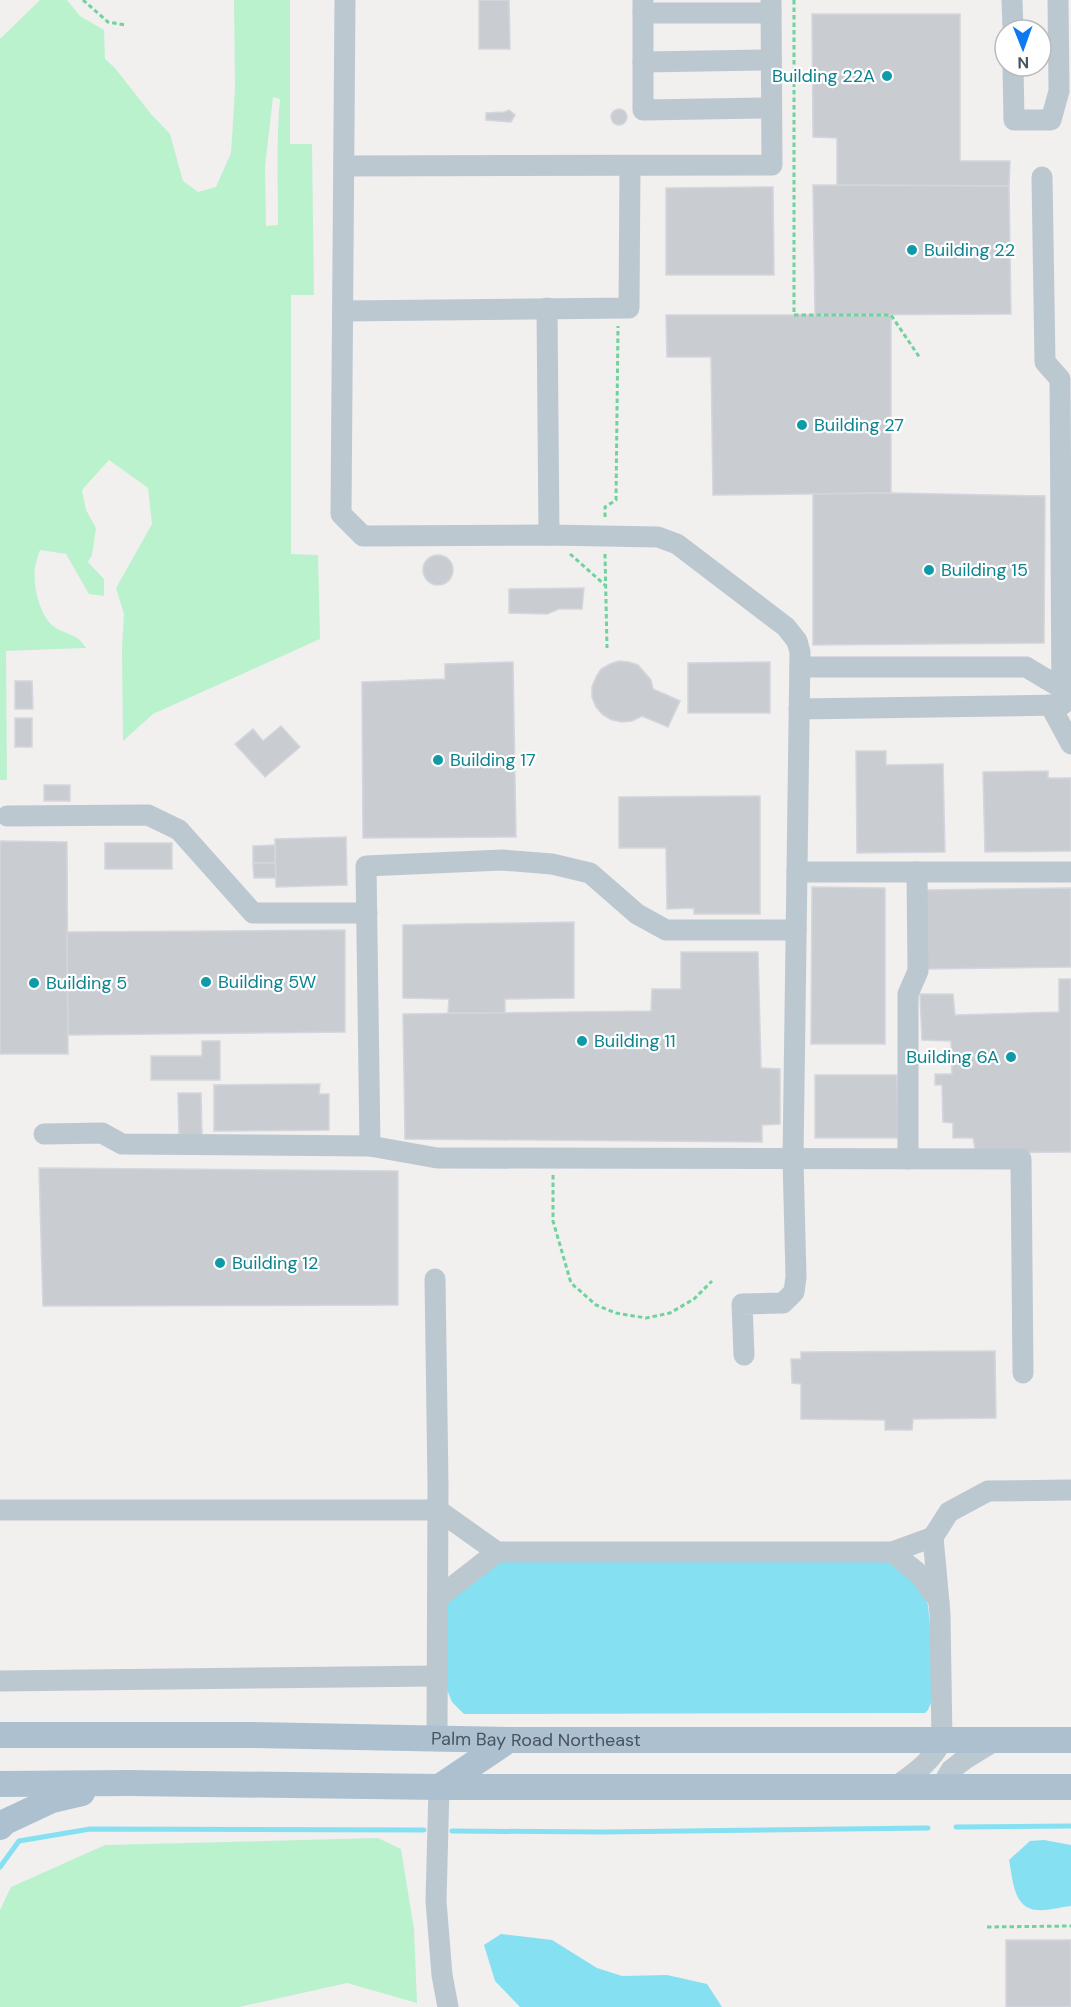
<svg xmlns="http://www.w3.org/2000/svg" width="1071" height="2007" viewBox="0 0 1071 2007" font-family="'DM Sans',sans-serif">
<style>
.green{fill:#bbf2ce;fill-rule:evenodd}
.water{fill:#85e0f2}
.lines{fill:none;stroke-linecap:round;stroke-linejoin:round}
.stream{stroke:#85e0f2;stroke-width:5}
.building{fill:#c9cdd2;stroke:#d3d6dc;stroke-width:1.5}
.path{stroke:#70d39e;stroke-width:3;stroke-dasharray:4.5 3;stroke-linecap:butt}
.minor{stroke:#bcc8d0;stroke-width:21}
.major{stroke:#adc0d0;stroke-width:26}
.culture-dot{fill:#0f9aa8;stroke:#fff;stroke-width:2}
.labels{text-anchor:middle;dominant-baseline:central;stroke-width:4.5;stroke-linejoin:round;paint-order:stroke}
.culture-label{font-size:18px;fill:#0d838f;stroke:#fff;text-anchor:start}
.street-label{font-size:18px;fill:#46545f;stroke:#fff}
</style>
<rect width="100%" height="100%" fill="#f2efef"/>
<!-- green -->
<g class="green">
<path d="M40,0H67L80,16L104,30L105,59L115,68L151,114L170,134L183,181L198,192L216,187L231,153L235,88L234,0H290V144H312L314,295H291V554L318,555L320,639L153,714L123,741L122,649L124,614L116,588L152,524L148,488L109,460L82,490L86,510L96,528L92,555L88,562L104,579V596L89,594L66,554L40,550C38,556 36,562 35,568C33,585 39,613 52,625C63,635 77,632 86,648L6,651L7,780H0V39ZM273,97L280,99C276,141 278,183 278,225L266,226L265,167Z"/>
<path d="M378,1838L401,1849L414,1929L417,2003L347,1983L239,2007H0V1910L11,1887L105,1845Z"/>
</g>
<!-- water -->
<g class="water">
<path d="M526,1555L883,1558L918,1583L928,1605L931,1638L932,1700L928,1710L925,1713L464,1714L452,1702L447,1690V1602L494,1563Z"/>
<path d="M1044,1840L1071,1845V1906C1060,1907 1048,1911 1037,1910C1013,1909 1013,1879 1009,1860L1030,1841Z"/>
<path d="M501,1934L552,1940L597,1968L622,1976L667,1975L707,1984L722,2007H520L495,1981L484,1945Z"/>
</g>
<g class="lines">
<!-- stream -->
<g class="stream">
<path d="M956,1827L1071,1826"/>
<path d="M452,1831L604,1832L928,1828"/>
<path d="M0,1867L19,1841L90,1829L424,1830"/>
</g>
</g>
<!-- building -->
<g class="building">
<path d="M479,0H509L510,49H479Z"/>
<path d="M812,14H960V161H1010L1009,186L837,185V138L813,137Z"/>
<circle cx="619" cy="117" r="8"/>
<path d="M509,110L515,115L511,122L486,120V113L504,112Z"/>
<path d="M813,185L1009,186L1011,314L815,315Z"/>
<path d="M773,187L774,275H666V188Z"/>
<path d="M666,315H891V493L713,495L711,357H667Z"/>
<path d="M891,493L1045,496L1044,643L813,645V494Z"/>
<circle cx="438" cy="570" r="15"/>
<path d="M584,588L582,609H559L547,614L509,613V589Z"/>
<path d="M619,661L629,662L638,665L651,680L653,689L680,701L668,727L642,716L632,721L622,722L612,720L603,715L596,707L592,697V687L596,677L601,669L610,664Z"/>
<path d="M513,662L516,837L363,838L362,682L445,679V664Z"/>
<path d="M770,662V713H688V663Z"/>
<path d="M15,681H32L33,709H15Z"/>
<rect x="15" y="718" width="17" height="29"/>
<path d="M281,726L300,747L265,777L235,744L253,729L263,741Z"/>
<path d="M856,751H886V765L943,764L945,852L857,853Z"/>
<path d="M1048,771V778H1071V851L985,852L983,772Z"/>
<rect x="44" y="785" width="26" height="16"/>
<path d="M760,796V914H694V908L667,909L666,848H619V797Z"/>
<path d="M346,837L347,885L276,887L275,839Z"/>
<path d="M0,841L67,842L68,1054H0Z"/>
<rect x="105" y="843" width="67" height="26"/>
<path d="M275,845V863H253V846Z"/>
<path d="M253,863H275L276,878H254Z"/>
<path d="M812,887L885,888V1044H811Z"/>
<path d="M1071,888V967L926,969V890Z"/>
<path d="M574,922V998L505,999V1013H448L449,999L403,998V925Z"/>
<path d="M345,930V1032L68,1035L67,932Z"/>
<path d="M681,952H758L761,1068L780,1069V1124L762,1125V1142L405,1139L403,1014L651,1011L652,989H681Z"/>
<path d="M1059,979H1071V1152L976,1153L973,1138H953V1123L943,1122L942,1085H935V1074H952L951,1041L922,1040L920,994H953L955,1015L1059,1012Z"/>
<path d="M202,1041H220V1080H151V1056H202Z"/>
<path d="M815,1075H897L898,1138H815Z"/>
<path d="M320,1084L319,1094H329V1130L214,1131V1085Z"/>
<path d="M178,1093H201L202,1135H179Z"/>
<path d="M39,1168L398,1171V1305L43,1306Z"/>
<path d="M995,1351L996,1418L913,1419L912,1430H885V1420L801,1419V1384L792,1383L791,1359H801V1352Z"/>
<rect x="1006" y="1940" width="65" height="67"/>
</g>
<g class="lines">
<!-- path -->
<g class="path">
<path d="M83,0L108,22L126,25"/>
<path d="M794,0V315H891L920,358"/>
<path d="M605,517V507L616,500L618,326"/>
<path d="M570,554L606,586"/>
<path d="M605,554L607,648"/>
<path d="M553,1175V1221L571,1283L596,1305L616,1313L646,1318L670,1313L694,1299L712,1281"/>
<path d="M987,1927L1071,1926"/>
</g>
<!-- minor -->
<g class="minor">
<path d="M345,0L341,514L363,536L549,535L658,537L677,544L786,627L797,641L800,652L793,1159L796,1277L794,1292L783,1303L742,1304L744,1355"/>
<path d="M643,0V110L771,108"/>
<path d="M1012,0L1013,30"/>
<path d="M643,13H771"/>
<path d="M643,62L771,60"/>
<path d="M1013,66L1014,120H1051L1059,91L1058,0"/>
<path d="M344,166L772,165L771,0"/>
<path d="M547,308L549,535"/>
<path d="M343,311L629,308L630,166"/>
<path d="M800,667H1026L1063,689"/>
<path d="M1050,705L1071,744"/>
<path d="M799,709L1062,705L1060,379L1045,362L1042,177"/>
<path d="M7,816L148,815L179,830L253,913H367"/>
<path d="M797,872H917"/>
<path d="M44,1134L102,1133L122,1144L370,1146L437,1158L1021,1159L1023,1373"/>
<path d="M370,1146L366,866L502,860L552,864L590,873L637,914L666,930H796"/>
<path d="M908,1159V994L918,971L917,872H1071"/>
<path d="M435,1279L438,1485L437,1738"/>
<path d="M0,1510H438L497,1552H892L933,1537"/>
<path d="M892,1552L918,1573L939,1601"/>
<path d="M438,1598L497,1552"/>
<path d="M0,1681L437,1676"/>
<path d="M439,1787L436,1901L442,1975L448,2007"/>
<path d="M941,1787L951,1770L965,1759L996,1740"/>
<path d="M894,1788C914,1773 932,1762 942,1740L940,1614L933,1537L949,1512L988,1491L1071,1490"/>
</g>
<!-- major -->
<g class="major">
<path id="s1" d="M0,1735H254L509,1740H1071"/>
<path d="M0,1784L129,1783L439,1787H1071"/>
<path d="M439,1787L509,1740"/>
<path d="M0,1827L5,1822L52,1800L82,1793"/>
</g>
</g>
<!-- markers -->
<g class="culture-dot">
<circle cx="887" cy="76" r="6"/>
<circle cx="912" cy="250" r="6"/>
<circle cx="802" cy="425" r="6"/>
<circle cx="929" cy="570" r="6"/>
<circle cx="438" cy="760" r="6"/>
<circle cx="206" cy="982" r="6"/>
<circle cx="34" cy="983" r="6"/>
<circle cx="582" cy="1041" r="6"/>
<circle cx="1011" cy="1057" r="6"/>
<circle cx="220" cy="1263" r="6"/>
</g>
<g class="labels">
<!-- culture labels -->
<g class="culture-label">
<text x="875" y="76" text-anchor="end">Building 22A</text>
<text x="924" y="250">Building 22</text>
<text x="814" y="425">Building 27</text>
<text x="941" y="570">Building 15</text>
<text x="450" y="760">Building 17</text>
<text x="218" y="982">Building 5W</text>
<text x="46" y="983">Building 5</text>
<text x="594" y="1041">Building 11</text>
<text x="999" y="1057" text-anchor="end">Building 6A</text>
<text x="232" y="1263">Building 12</text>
</g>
<!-- street labels -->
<g class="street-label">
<text stroke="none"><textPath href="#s1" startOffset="536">Palm Bay Road Northeast</textPath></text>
</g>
</g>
<!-- north arrow -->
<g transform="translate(1023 48) rotate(179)"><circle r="28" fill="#ffffff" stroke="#b5bbbf" stroke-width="1.5"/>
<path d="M0-4.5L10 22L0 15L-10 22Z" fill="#0c79f0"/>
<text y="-9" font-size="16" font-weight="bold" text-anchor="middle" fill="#46545f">N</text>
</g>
</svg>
